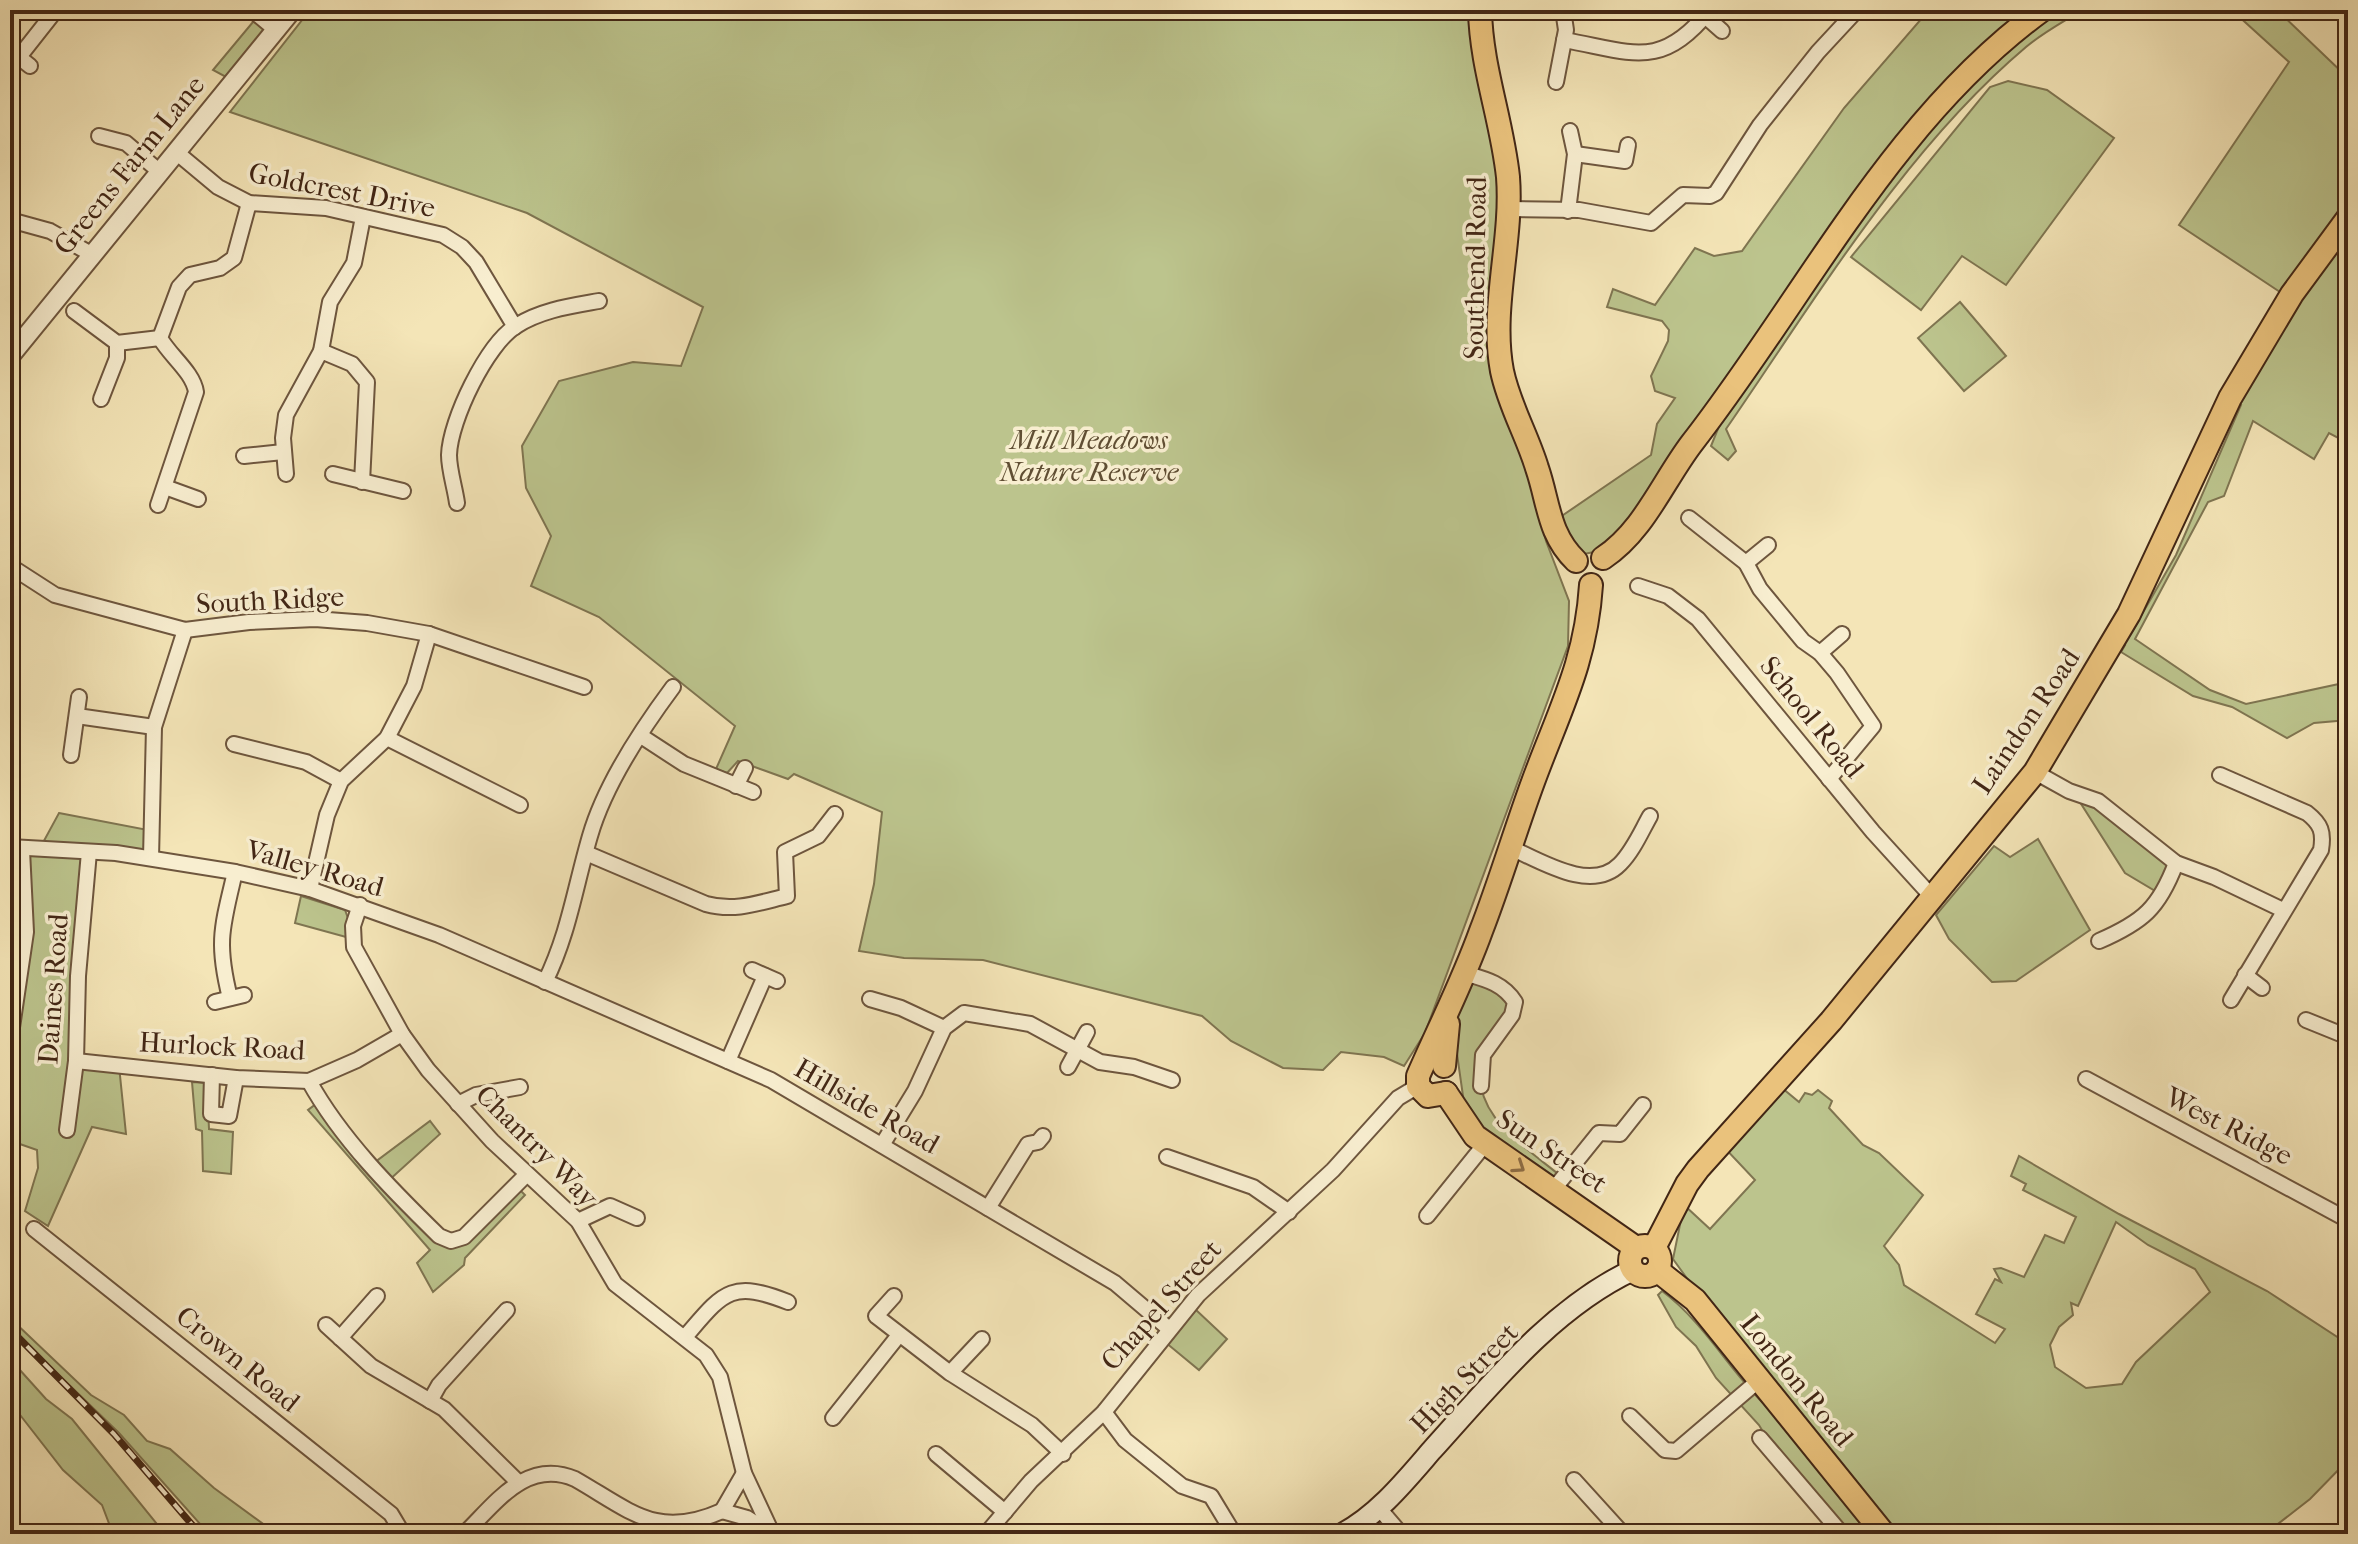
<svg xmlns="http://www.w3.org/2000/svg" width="2358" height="1544" viewBox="0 0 2358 1544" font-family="'IM FELL French Canon',serif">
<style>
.green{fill:#bcc48d;stroke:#7f7551;stroke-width:2;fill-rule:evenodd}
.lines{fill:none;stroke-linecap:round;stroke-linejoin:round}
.minor-casing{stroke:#6e563e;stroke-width:18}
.tertiary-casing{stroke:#6e563e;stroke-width:22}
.secondary-casing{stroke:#422615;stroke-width:24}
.primary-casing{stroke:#422615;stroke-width:26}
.minor{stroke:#f8eed0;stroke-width:14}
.tertiary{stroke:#f8eed0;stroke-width:18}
.secondary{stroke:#f8eed0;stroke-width:20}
.primary{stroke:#eac27c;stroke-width:22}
.rail-casing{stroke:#422615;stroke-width:7}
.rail{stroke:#f8eed0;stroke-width:4;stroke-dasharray:12;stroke-linecap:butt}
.oneway{stroke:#8e6c43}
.labels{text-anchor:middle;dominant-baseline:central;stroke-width:7;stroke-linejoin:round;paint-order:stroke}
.street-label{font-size:28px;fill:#422615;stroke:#f8eed0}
.park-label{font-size:28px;font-style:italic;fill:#604e33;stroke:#f8eed0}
</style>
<rect width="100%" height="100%" fill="#f4e5b7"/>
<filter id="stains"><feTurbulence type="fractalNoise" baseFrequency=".0025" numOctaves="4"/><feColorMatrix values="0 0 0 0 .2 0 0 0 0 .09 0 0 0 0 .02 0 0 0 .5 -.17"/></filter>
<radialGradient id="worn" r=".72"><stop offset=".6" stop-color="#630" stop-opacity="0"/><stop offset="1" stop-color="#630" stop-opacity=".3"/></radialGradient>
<!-- green -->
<g class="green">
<path d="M263,10H282L226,77L213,70Z"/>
<path d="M310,10H1475L1506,155L1494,312L1546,541L1569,601L1568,646L1425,1033L1404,1066L1384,1057L1341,1052L1323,1070L1283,1068L1231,1041L1202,1016L983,960L904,958L859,951L874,884L882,812L794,774L788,779L738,761L727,773L716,769L735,726L599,617L531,586L551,536L526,488L522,446L559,381L633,362L681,366L703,307L527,213L230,112Z"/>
<path d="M1929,10H2042L1967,73L1647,512L1594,552L1584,554L1550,524L1651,455L1657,424L1675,398L1655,391L1651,376L1668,341L1669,330L1662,321L1607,307L1613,289L1655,305L1695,248L1714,256L1742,251L1844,108Z"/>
<path d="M2049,10H2082C2063,22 2042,33 2026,47C1905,149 1815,300 1726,429L1736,451L1728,460L1711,446L1728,404L1923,125Z"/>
<path d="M2239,10H2277L2348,78V443L2329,433L2314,459L2253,421L2224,496L2208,502L2135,639L2210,690L2246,704L2348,682V720L2314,723L2287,738L2232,707L2193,696L2121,652L2125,645L2115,639L2120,629L2130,635L2176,555L2241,405L2230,398L2286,296L2179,225L2289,62L2235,13Z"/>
<path d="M2008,81L2047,90L2114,138L2006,285L1962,256L1921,310L1851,257L1990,87Z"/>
<path d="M1960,302L2006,356L1964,391L1918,338Z"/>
<path d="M2078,799L2096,805L2175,866L2162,895L2125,873Z"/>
<path d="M59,813L153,831L151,858L89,852L76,1061L119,1066L126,1134L92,1127L48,1226L25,1211L38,1168L37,1150L14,1142L10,1146V1040L22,963V850H39Z"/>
<path d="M2038,839L2090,930L2016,981L1992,982L1949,939L1936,915L1994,846L2010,857Z"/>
<path d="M301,896L345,910L349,921L346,937L295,923Z"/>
<path d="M1467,974L1515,1002C1505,1018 1488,1038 1483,1056C1466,1113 1525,1146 1563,1178L1559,1182L1466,1117L1453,1026Z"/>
<path d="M192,1082L207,1083L209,1129L233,1132L231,1174L203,1171L202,1131L196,1129Z"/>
<path d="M1776,1083L1799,1102L1805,1093L1812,1095L1818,1090L1832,1101L1829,1108L1863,1145L1879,1153L1923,1195L1884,1246L1899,1265L1904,1285L1995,1343L2005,1329L1976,1314L1995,1279L2001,1282L1994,1269L2001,1268L2024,1277L2045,1235L2064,1243L2076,1217L2023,1190L2026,1184L2011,1176L2019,1156L2119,1214L2267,1291L2348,1344V1460L2310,1499L2265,1534H1842L1774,1450L1759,1425L1716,1378L1696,1346L1676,1327L1658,1295L1662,1291C1705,1323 1730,1372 1768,1408L1773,1398L1673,1259L1684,1205L1710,1229L1755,1180L1721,1144ZM2116,1222L2148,1245L2195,1269L2210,1292L2136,1362L2122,1384L2086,1388L2055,1367L2050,1345L2059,1327L2073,1315L2071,1303L2078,1306Z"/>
<path d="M320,1101L371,1165L430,1121L440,1134L387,1182L450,1241L516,1186L525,1195L465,1258L464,1265L433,1292L417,1263L430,1250L308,1110Z"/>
<path d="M1195,1309L1227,1339L1199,1370L1165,1342Z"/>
<path d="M10,1318L91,1395L124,1415L147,1441L170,1449L214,1488L277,1534H209L119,1433L10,1328Z"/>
<path d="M10,1359L46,1399L72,1419L165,1534H113L102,1505L63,1470L10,1402Z"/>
</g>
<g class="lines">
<!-- minor casing -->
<g class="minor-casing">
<g id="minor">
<path d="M252,10L275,29"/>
<path d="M1705,16L1722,31"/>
<path d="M1564,40C1633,52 1660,71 1710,10"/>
<path d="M10,50L30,66"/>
<path d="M19,57L56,10"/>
<path d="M1556,82L1566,30L1563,10"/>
<path d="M99,136L126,143L160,172"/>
<path d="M176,152L218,187L249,203L326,208L443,235L462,247L476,262L515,327"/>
<path d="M1575,154L1625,161L1628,145"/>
<path d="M1509,209L1579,210L1651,223L1683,195L1710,196L1716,193L1760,125L1818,52L1857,10"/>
<path d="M1568,211L1575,154L1570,131"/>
<path d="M10,220L50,231L93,255"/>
<path d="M74,311L117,343L160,338"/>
<path d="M321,351L352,364L367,382L362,482"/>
<path d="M101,399L117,358V343"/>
<path d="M244,456L283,452"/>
<path d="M286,474L283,438L286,415L321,351L330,302L354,263L363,217"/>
<path d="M333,474L403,491"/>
<path d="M165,487L198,499"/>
<path d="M457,503C455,488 449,470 449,455C450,420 487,344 516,326C541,310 571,306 599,301"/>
<path d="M158,505L196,392C193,372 170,356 160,338L179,287L190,275L220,268L234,258L249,203"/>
<path d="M1689,518L1746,563L1760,589L1803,641L1820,653L1837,673L1873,726L1829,779"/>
<path d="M1746,563L1768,545"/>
<path d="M10,566L55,595L185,630L249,622L315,619L367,623L429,634L584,687"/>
<path d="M1638,586L1668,596L1698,619L1873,832L1934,899"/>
<path d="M1820,653L1842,634"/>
<path d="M77,716L154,727"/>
<path d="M641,736L684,764L753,792"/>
<path d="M387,738L520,805"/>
<path d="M234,744L306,762L341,781"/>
<path d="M71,755L79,697"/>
<path d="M2035,772L2069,791L2098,801L2176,863L2214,877L2283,910"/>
<path d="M2220,775L2307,813C2321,824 2324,832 2321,850L2231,1000"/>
<path d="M736,786L745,768"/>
<path d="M10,847L116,853L235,872L310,889L439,935L771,1080L1115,1283L1168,1328"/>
<path d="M1509,847C1539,860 1591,894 1620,864C1633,851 1641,832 1650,816"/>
<path d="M586,853L706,904C735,912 758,903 787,896L785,852L818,836L835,814"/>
<path d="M151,858L154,727L185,630"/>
<path d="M310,889L327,815L341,781L387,738L414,686L429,634"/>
<path d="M360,905L353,926L354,947L402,1034L428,1070L492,1141L578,1221L615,1284L706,1355L720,1377L744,1473L772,1533"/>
<path d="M2099,941C2143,922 2159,908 2176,863"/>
<path d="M752,970L777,981"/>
<path d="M1464,973C1485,979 1503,983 1515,1002L1512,1015L1483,1055L1481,1086"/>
<path d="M2245,975L2262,988"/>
<path d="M545,982C569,933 575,887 590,836C605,784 641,730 673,687"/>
<path d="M230,998C216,942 222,927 235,872"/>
<path d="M870,999L901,1008L944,1028"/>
<path d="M215,1002L244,995"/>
<path d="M2306,1020L2348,1037"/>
<path d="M10,1041L26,932L22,850"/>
<path d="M76,1061L236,1078L309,1081L357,1060L402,1034"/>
<path d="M728,1061L765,976"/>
<path d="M1068,1067L1087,1032"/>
<path d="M212,1075L211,1114L229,1116L236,1078"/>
<path d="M2086,1079L2348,1220"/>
<path d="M309,1081C341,1139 392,1190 439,1236L451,1241L464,1237L526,1175"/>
<path d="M458,1104L476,1095L520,1087"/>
<path d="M67,1130L76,1061L78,976L89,852"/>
<path d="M882,1145L915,1091L944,1028L964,1013L1030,1024L1100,1062L1134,1067L1172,1080"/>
<path d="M1167,1157L1253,1187L1289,1212"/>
<path d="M1553,1190L1599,1133L1620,1134L1643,1105"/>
<path d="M988,1208L1028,1144L1038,1142L1043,1136"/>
<path d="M1427,1216L1485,1144"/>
<path d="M578,1221L610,1206L637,1218"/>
<path d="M34,1229L391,1514L403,1534"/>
<path d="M894,1296L876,1316L950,1373L1032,1425L1063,1454"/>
<path d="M326,1325L371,1366L444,1409L518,1482"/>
<path d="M685,1337C723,1293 730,1279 788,1302"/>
<path d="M340,1338L377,1296"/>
<path d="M950,1373L982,1339"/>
<path d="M430,1401L439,1385L507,1310"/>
<path d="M1104,1412L1125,1440L1182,1486L1211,1496L1234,1534"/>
<path d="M1630,1416L1665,1450L1676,1451L1758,1381"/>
<path d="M833,1418L899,1335"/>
<path d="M1760,1438L1842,1534"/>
<path d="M936,1454L1005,1512"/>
<path d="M1574,1480L1623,1534"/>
<path d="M1378,1507L1401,1534"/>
<path d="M722,1511L747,1518L772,1534"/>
<path d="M722,1511L744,1473"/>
<path d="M464,1534C495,1504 526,1458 575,1479C631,1511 657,1540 722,1511"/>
<path d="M986,1534L1031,1481L1104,1412L1198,1295L1333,1170L1398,1098L1418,1086"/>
</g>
</g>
<!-- tertiary casing -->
<g class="tertiary-casing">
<path id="tertiary" d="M10,356L292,10"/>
</g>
<!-- secondary casing -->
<g class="secondary-casing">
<path id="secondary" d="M1342,1534C1378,1515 1406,1480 1432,1450C1491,1385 1552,1308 1633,1270"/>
</g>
<!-- primary casing -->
<g class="primary-casing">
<g id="primary">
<path d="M1480,10C1481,67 1502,120 1508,177C1513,241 1490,308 1502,371C1509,405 1527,435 1537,468C1549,503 1548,534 1576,561"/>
<path d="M1603,558C1644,531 1663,481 1692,443C1805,298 1891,120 2042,10"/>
<path d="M1444,1066L1448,1024"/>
<path d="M1446,1093L1428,1096L1418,1086V1076C1439,1028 1463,981 1481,931C1500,882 1515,831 1533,782C1559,711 1586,663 1591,585"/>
<path d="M1446,1093L1475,1136L1636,1248"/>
<circle cx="1645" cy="1261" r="15"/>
<path d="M1654,1248L1687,1184L1698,1169L1831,1021L2035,772L2129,614L2230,398L2292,294L2348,218"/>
<path d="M1657,1270L1695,1300L1884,1534"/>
</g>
</g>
<!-- minor -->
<use href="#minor" class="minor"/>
<!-- tertiary -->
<use href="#tertiary" class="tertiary"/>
<!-- secondary -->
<use href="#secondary" class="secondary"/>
<!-- primary -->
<use href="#primary" class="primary"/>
<!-- rail casing -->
<g class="rail-casing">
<path id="rail" d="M10,1329L114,1434L200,1534"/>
</g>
<!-- rail -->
<use href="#rail" class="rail"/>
</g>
<!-- one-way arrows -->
<defs><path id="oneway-chevron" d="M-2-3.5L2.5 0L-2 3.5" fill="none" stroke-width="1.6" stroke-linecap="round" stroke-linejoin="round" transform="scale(2)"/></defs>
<use class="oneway" href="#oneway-chevron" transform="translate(1519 1167) rotate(34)"/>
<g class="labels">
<!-- street labels -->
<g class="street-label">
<text transform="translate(129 165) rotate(-51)">Greens Farm Lane</text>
<text transform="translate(342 190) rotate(11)">Goldcrest Drive</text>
<text transform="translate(1475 268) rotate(-89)">Southend Road</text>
<text transform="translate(270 600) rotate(-3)">South Ridge</text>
<text transform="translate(1812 717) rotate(51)">School Road</text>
<text transform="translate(2026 721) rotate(-56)">Laindon Road</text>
<text transform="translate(315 868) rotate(16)">Valley Road</text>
<text transform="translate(53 989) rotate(-86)">Daines Road</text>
<text transform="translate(222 1046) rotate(3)">Hurlock Road</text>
<text transform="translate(867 1106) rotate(30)">Hillside Road</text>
<text transform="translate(2229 1126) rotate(27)">West Ridge</text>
<text transform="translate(537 1146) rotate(45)">Chantry Way</text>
<text transform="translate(1552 1151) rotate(34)">Sun Street</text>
<text transform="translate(1161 1305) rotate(-48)">Chapel Street</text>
<text transform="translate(238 1359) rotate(39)">Crown Road</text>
<text transform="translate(1464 1378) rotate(-46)">High Street</text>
<text transform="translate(1797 1380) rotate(51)">London Road</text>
</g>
<!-- park labels -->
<g class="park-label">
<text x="1089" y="439">Mill Meadows<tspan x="1089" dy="32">Nature Reserve</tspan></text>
</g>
</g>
<!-- margin -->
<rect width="2358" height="1544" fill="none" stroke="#f4e5b7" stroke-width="40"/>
<rect x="12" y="12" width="2334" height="1520" fill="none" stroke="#422615" stroke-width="4"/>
<rect x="20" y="20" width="2318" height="1504" fill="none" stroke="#422615" stroke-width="2"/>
<rect width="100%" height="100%" filter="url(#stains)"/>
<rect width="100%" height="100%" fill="url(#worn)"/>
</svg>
